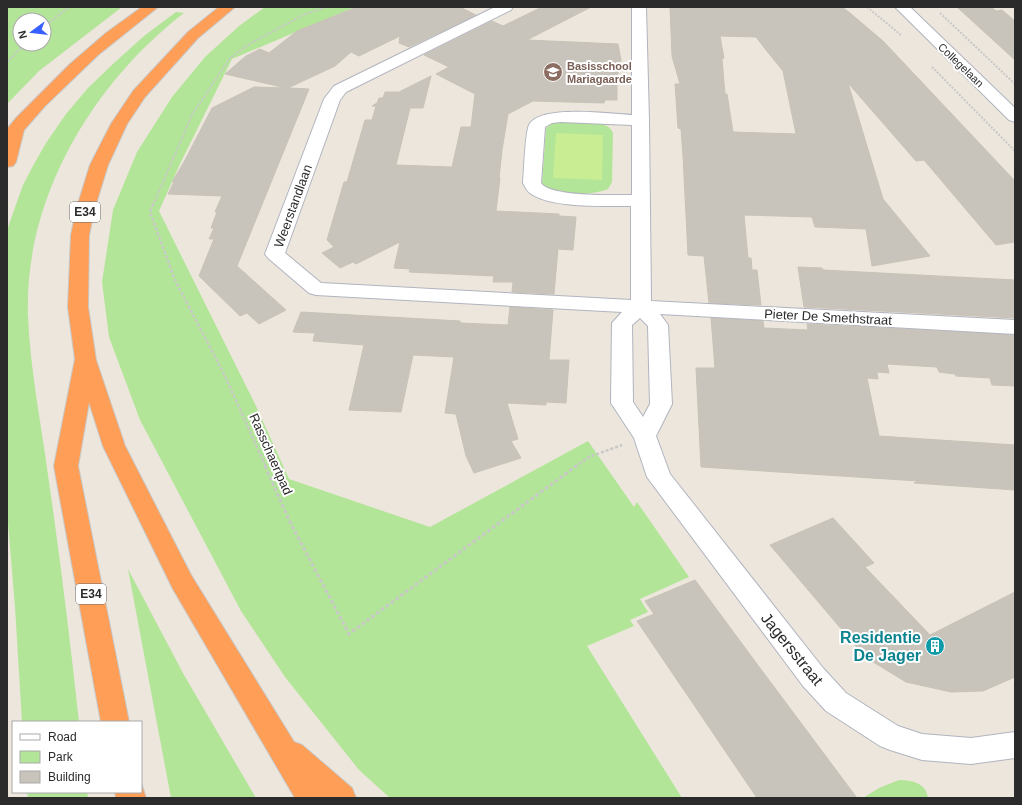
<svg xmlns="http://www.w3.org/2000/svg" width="1022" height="805" viewBox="0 0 1022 805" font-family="Arial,sans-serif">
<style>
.green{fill:#b3e598;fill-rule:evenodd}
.pitch{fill:#c8ed93}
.building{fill:#c9c4bb;stroke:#c9c2b6;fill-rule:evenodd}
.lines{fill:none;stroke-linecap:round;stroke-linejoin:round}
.minor-casing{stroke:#b1b4bf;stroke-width:2}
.highway-casing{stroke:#c8c8c8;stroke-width:2}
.path-far2{stroke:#c8c8c8;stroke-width:2;stroke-dasharray:2 1.5;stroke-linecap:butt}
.path-far1{stroke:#c8c8c8;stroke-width:2.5;stroke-dasharray:3 2;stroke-linecap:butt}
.path{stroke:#c8c8c8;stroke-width:3;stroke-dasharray:3.5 2.5;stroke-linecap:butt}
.minor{fill:#fff;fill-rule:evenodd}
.highway{fill:#ff9e56;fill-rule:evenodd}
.labels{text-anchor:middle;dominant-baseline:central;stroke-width:4;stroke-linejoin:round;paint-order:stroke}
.far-street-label{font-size:11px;fill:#2b2b2b;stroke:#fff}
.far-education-label{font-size:11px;font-weight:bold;fill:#785e54;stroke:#fff;text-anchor:start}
.shield{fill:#fff;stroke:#6b6b6b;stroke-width:1}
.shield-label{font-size:12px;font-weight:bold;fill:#2b2b2b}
.street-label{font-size:13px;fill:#2b2b2b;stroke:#fff}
.near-culture-label{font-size:16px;font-weight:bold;fill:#0d838f;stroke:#fff;text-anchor:end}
.near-street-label{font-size:16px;fill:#2b2b2b;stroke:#fff}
</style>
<rect width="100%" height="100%" fill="#ede6dd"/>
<!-- green -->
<g class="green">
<path d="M7,7H122L39,71L7,104ZM20,20H44V44H20Z"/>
<path d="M265,7H355L232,59L179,166L159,211L256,406L289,479L430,527L588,441L634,507L637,502L689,577L640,599L648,612L630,620L634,626L587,646L682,798H390L359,770L285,677L241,611L140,420L109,337L102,282L113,210L137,152L172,97L205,57L239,26Z"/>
<path d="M176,12L184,13C93,83 24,198 28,315C30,369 41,422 48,475C60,557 70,639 79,722H22L15,607L7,511V230L23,185L34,164L46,143L66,114L88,88L114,63L144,36Z"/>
<path d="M555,122C569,122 608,117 613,133L612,182L608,189C592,196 555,196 542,184L546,129L548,126Z"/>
<path d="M128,569L184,675L256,798H171Z"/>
<path d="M899,780C912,780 926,783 928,798H863L879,788Z"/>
<path d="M27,792H87L88,798H28Z"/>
</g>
<!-- pitch -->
<path class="pitch" d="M556,133L603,135L602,180L553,178Z"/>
<!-- building -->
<g class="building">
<path d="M357,7H460L476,15L409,47L399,43L400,36L359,56L351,52L335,66L288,88L309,89L237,266L286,310L259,324L247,313L240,316L199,276L214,239H209L214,228H211L217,212H215L222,196L168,194L174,182H172L184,162L212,108L254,87L286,88L225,74L246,56L260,49L269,53L297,31Z"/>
<path d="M542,7H591L527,40L618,44L621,60L617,78V100H605L604,103L533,101L508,114L502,150L499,178H500L496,211L559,214V216L576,217L573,250L558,249L554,294L512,292L513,282H493L494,276L409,272L410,269L394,268L400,242L356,264L353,262L340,268L322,253L334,247L327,240L344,182H347L365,120H372L376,106H372L377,103L379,98H383L385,92H399L431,76L423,108H410L396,165L452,167L461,127H471L475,94L436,74L449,67L424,55L492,21L503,26Z"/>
<path d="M670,7H842L850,13L883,41L1015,181V242L996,245L924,160L916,161L848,83L883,199L930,256L872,266L866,229L815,227L812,217L744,215L748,258H751L752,270H757L761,305L709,303L704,256L688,255L683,156L681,129L678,128L675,84H680L672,56ZM720,36L756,37L766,50L783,71L796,134L733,132L727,94H725L722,59L724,58Z"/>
<path d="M957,7H991L996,11L1002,10L1015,21V60Z"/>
<path d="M798,267L822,268L823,270L1015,280V318L804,307Z"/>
<path d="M510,307L553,310L549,360H569L566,403L546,402V405L507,403L518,439L511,441L521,458L474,473L466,456L456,414L445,413L454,357L413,355L401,412L349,410L364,345L313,341L315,333L293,332L301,312L460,321V323L508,325Z"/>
<path d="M711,318L763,321L764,328L808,330L807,324L1015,335V386L992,385L990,378L956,376L955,374L939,372L937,367L887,364L889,373L877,372L878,379L867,378L879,436L1015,445V490L914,483L918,481L701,467L696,368H715Z"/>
<path d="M833,518L874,563L865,567L930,635L1015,592V677L983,691L951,692L906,682L865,657L770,545Z"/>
<path d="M695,580L757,664L857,798H757L637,621L654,614L645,601Z"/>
</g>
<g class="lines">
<!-- minor casing -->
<g class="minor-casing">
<g id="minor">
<path d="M495,7H513L511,10L346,92L340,100L285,253L321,283L631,300V206C606,206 554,208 533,195C528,193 525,187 523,183C524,171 525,134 529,125C539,104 612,114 632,115V7H646L649,120L651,301L1015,320V334L660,314L668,325L672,404L656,436L670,474L823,668L846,693L898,726L922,734L971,738L1015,732V758L971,764L922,760L890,750L880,746L826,711L803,686L647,477L634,438L611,403L612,323L622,312L316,295L309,293L268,258L265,254L324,99L334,86ZM561,122L632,125V195C614,195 550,197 541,183L545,127L552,123ZM640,318L648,326L650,404L643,417L633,402L632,325Z"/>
<path d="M895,7H910L1015,108V122L1009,120Z"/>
</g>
</g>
<!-- highway casing -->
<g class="highway-casing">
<g id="highway">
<path d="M142,7H158L98,55L45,106L24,130L16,162L13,166L7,167V129L17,117L69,65L106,33Z"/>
<path d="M219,7H235L198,38L145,97L127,124L108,165L95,207L89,235L88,307L96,360L125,446L191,575L294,742L302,745L352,788L356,798H295L173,589L103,446L89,402L78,466L129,722H101L54,466L75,359L68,307L71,235L77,207L90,165L111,124L133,91L188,32Z"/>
<path d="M141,783L146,798H116L115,792H141Z"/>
</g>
</g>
<!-- path-far2 -->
<g class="path-far2">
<path d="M867,7L901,35"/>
<path d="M940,13L1015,84"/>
<path d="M44,27L69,7"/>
<path d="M7,62L25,44"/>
<path d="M932,67L1015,151"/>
<path d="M153,205L192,115L230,58L246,46L303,15L326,7"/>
</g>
<!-- path-far1 -->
<g class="path-far1">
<path d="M153,204L150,212L175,280L224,374L266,467"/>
<path d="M575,467L589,457L622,445"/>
</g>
<!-- path -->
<path class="path" d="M265,466L291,524L349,634L576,466"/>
<!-- minor -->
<use href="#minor" class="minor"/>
<!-- highway -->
<use href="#highway" class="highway"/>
</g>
<!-- icons -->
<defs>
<g id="school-disc" transform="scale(1)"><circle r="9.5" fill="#8d6e63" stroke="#fff"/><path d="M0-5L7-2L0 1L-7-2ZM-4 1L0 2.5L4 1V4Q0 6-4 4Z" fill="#fff"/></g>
<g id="building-disc" transform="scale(1)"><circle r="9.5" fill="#0f9aa8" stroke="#fff"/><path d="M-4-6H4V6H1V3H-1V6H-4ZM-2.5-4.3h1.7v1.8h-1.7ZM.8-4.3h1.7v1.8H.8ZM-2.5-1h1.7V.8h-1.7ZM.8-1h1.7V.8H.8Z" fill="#fff"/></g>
</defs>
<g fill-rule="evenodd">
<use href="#school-disc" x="553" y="72"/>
<use href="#building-disc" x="935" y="646"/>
</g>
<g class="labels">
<!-- far-street labels -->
<g class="far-street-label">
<text transform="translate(961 65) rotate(44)">Collegelaan</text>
</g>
<!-- far-education labels -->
<g class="far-education-label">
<text x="567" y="66">Basisschool<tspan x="567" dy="13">Mariagaarde</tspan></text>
</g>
<!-- shield labels -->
<g class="shield">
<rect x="70" y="202" width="30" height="20" rx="3"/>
<rect x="76" y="584" width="30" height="20" rx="3"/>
</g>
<g class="shield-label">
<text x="85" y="212">E34</text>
<text x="91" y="594">E34</text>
</g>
<!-- street labels -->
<g class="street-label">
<text transform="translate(293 206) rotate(-70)">Weerstandlaan</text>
<text transform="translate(828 317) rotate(3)">Pieter De Smethstraat</text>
<text transform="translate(271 454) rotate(66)">Rasschaertpad</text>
</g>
<!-- near-culture labels -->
<g class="near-culture-label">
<text x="921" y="637">Residentie<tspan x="921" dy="18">De Jager</tspan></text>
</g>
<!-- near-street labels -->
<g class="near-street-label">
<text transform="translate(792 649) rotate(51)">Jagersstraat</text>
</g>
</g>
<!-- border -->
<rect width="1022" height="805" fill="none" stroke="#2b2b2b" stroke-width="16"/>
<!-- legend -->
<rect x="12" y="721" width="130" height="72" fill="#ffffff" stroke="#aaaaaa"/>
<rect x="20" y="734" width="20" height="6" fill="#ffffff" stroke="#aaaaaa"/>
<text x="48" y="741" font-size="12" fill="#2b2b2b">Road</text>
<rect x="20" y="751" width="20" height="12" fill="#b3e598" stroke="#aaaaaa"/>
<text x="48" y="761" font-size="12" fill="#2b2b2b">Park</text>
<rect x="20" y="771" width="20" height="12" fill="#c9c4bb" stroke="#aaaaaa"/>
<text x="48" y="781" font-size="12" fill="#2b2b2b">Building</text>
<!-- north arrow -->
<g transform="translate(32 32) rotate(255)"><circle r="19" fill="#ffffff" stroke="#aaaaaa"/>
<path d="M0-3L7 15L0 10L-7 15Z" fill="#385fff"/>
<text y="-6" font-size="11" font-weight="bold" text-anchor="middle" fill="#2b2b2b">N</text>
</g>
</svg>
